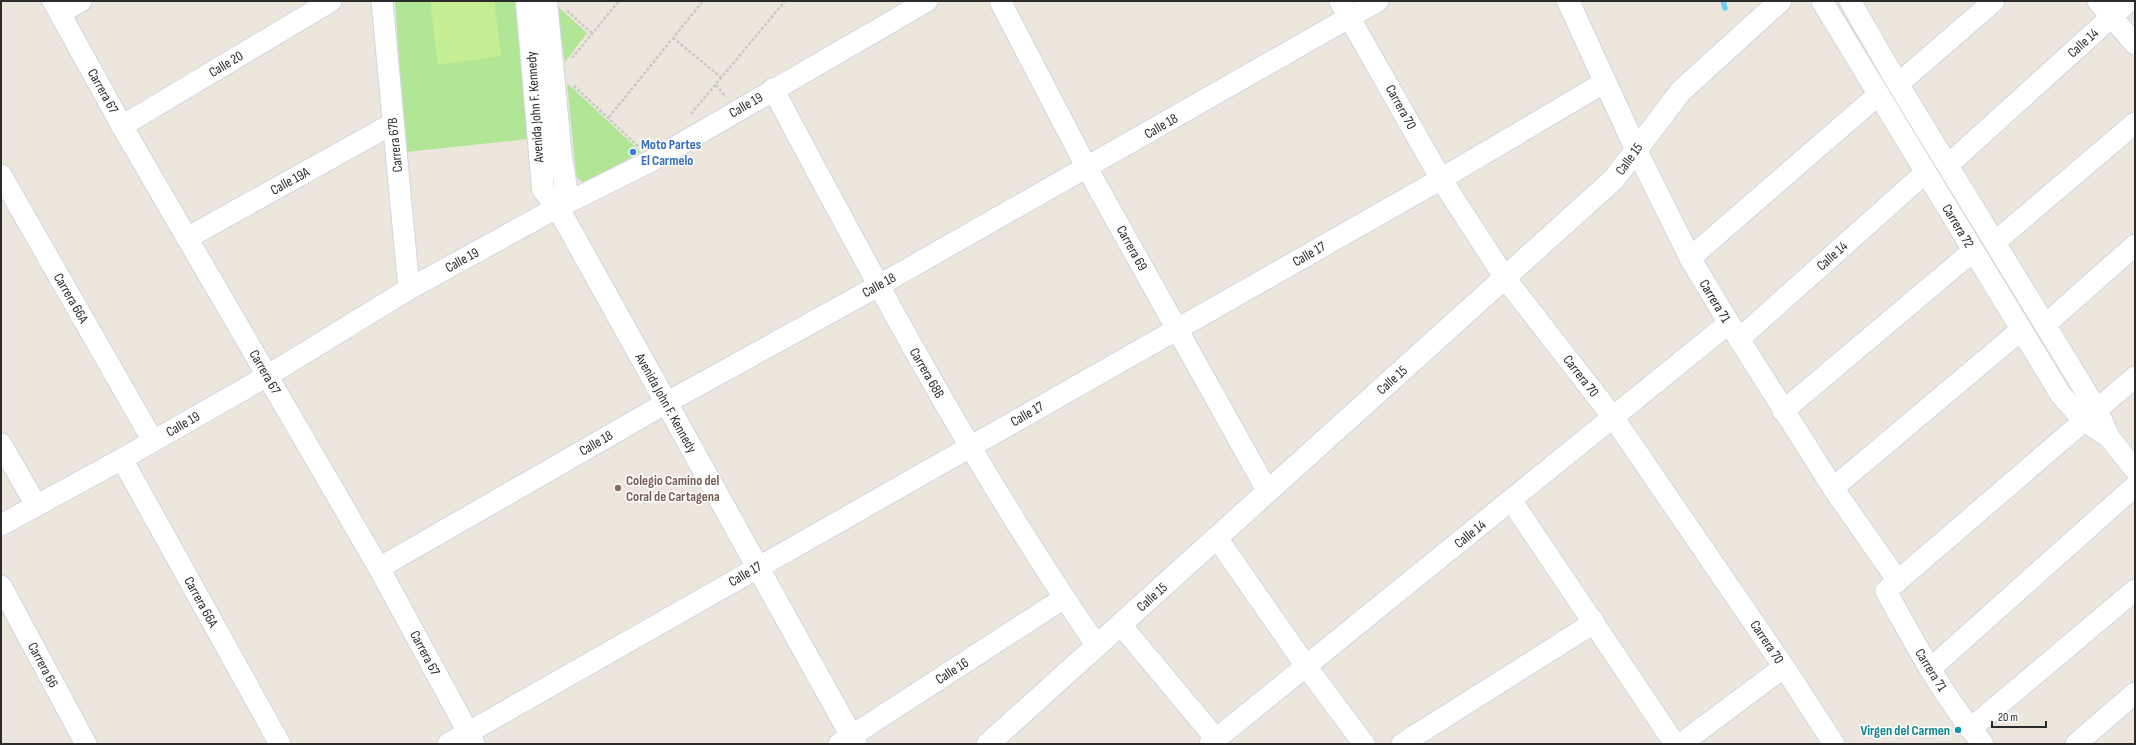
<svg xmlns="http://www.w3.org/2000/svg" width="2136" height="745" viewBox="0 0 2136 745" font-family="'Sofia Sans Condensed',sans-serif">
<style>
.green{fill:#b1e696}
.pitch{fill:#c6ee92}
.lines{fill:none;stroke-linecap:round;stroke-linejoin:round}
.stream{stroke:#6bcef4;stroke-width:5.5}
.street-casing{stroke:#d2d5e4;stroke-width:23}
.secondary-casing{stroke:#d2d5e4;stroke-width:24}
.path{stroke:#c8c8c8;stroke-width:2.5;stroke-dasharray:3 2;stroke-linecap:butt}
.street{stroke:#fff;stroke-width:21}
.secondary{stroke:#fff;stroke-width:22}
.shop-dot{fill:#3f7fe0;stroke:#fff;stroke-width:1.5}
.education-dot{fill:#8d6e63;stroke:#fff;stroke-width:1.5}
.culture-dot{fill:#0f9aa8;stroke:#fff;stroke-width:1.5}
.labels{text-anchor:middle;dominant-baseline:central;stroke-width:3;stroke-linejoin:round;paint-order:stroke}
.street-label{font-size:14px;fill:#2b2b2b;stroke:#fff}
.shop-label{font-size:14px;font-weight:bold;fill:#366cbe;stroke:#fff;text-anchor:start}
.education-label{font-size:14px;font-weight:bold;fill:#785e54;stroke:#fff;text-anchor:start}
.culture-label{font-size:14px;font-weight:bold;fill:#0d838f;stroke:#fff;text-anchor:end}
</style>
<rect width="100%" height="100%" fill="#ede6dc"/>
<!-- green -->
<g class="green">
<path d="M395,1H515L528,139L406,152Z"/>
<path d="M556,5L587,33L565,62Z"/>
<path d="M567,83L641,152L585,183L578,179L576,173Z"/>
</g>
<!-- pitch -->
<path class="pitch" d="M430,1H494L501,56L438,65Z"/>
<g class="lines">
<!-- stream -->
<path class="stream" d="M1723,1L1725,8"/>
<!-- street casing -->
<g class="street-casing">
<g id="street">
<path d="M53,1L122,126L379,568L474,743"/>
<path d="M382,1L409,289"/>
<path d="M1000,1L1087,168L1268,492"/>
<path d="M1340,1L1441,179L1505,278L1613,417L1784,667L1834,744"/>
<path d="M1822,1L2061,395L2084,421L2109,437"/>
<path d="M1850,1L1898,84L2097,410L2109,437L2135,470"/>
<path d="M2098,1L2135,44"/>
<path d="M60,13L81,1"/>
<path d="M1898,84L1994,1"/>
<path d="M773,89C874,279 975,469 1097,646"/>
<path d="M122,126L331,1"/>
<path d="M1636,149L1690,258L1729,323L1833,488L1898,581"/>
<path d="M1948,165L2129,1"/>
<path d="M1,175L153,441"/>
<path d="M187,238L392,124"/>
<path d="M1995,242L2135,123"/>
<path d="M1690,258L1878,95"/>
<path d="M2045,325L2135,245"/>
<path d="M1739,339L1925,173"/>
<path d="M1783,411L1973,251"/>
<path d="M1,444L36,505"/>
<path d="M122,459L280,744"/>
<path d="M1833,488L2021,330"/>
<path d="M1511,500L1675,744"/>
<path d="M1,525L122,459L267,376L409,289L549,212L653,160L927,1"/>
<path d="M1217,538L1306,666L1364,744"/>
<path d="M379,568L666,403L878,286L1378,1"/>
<path d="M1,586L86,744"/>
<path d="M1121,625L1216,739"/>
<path d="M1930,669L2135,486"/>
<path d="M1970,729L2135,590"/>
<path d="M448,744L1441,179L1605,82"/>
<path d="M839,744L1064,598"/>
<path d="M1210,744L1729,323"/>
<path d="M1402,744L1584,629L1593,620"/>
<path d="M1681,744L1784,667"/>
<path d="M1983,744C1944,698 1915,644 1886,591L2135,377"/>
<path d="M2076,744L2135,693"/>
</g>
</g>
<!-- secondary casing -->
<g class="secondary-casing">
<g id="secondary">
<path d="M527,1L543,189L558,208L856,744"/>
<path d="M546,1L561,158L566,187L558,208"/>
<path d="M1568,1L1636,149"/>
<path d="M988,744L1614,179L1681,91L1780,1"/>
</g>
</g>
<!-- path -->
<g class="path">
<path d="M567,11L592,33"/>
<path d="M673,38L722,78"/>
<path d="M572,58L619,1"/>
<path d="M716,85L726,97"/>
<path d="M574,86L639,147"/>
<path d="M691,114L785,1"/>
<path d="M609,117L703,1"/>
</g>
<!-- street -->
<use href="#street" class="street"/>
<!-- secondary -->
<use href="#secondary" class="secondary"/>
</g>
<!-- markers -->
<circle class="shop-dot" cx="633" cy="152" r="4"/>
<circle class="education-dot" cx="618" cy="488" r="4"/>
<circle class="culture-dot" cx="1958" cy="730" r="4"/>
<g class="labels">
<!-- street labels -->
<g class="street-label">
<text transform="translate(2083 43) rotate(-42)">Calle 14</text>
<text transform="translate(226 64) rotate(-31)">Calle 20</text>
<text transform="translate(103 91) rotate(61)">Carrera 67</text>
<text transform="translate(746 105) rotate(-30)">Calle 19</text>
<text transform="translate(535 107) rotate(-94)">Avenida John F. Kennedy</text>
<text transform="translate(1401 107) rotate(61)">Carrera 70</text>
<text transform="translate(1161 126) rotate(-30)">Calle 18</text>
<text transform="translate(395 145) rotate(-96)">Carrera 67B</text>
<text transform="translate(1629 159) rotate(-54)">Calle 15</text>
<text transform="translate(290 181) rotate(-29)">Calle 19A</text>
<text transform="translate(1958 226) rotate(59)">Carrera 72</text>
<text transform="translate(1132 248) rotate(61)">Carrera 69</text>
<text transform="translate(1309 254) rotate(-30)">Calle 17</text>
<text transform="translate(1832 256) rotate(-42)">Calle 14</text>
<text transform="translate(462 260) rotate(-29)">Calle 19</text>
<text transform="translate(879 285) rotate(-29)">Calle 18</text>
<text transform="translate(71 298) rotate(60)">Carrera 66A</text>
<text transform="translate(1715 301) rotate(59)">Carrera 71</text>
<text transform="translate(265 372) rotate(60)">Carrera 67</text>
<text transform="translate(927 373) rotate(60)">Carrera 68B</text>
<text transform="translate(1581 376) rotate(52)">Carrera 70</text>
<text transform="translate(1392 380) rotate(-42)">Calle 15</text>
<text transform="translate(666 403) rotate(61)">Avenida John F. Kennedy</text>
<text transform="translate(1027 414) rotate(-30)">Calle 17</text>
<text transform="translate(183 424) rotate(-30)">Calle 19</text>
<text transform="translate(596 443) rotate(-30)">Calle 18</text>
<text transform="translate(1470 534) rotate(-39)">Calle 14</text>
<text transform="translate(745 574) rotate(-30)">Calle 17</text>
<text transform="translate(1152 597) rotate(-42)">Calle 15</text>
<text transform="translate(201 602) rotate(61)">Carrera 66A</text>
<text transform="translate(1767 642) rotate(56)">Carrera 70</text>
<text transform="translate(425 653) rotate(62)">Carrera 67</text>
<text transform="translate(43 665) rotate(62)">Carrera 66</text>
<text transform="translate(1931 670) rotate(58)">Carrera 71</text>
<text transform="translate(952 671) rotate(-33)">Calle 16</text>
</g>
<!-- shop labels -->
<g class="shop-label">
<text x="641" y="144">Moto Partes<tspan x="641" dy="16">El Carmelo</tspan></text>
</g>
<!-- education labels -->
<g class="education-label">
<text x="626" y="480">Colegio Camino del<tspan x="626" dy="16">Coral de Cartagena</tspan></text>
</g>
<!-- culture labels -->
<g class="culture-label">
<text x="1950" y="730">Virgen del Carmen</text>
</g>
</g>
<!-- border -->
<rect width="2136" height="745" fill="none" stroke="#2b2b2b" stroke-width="4"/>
<!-- scale -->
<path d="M1992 721v6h54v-6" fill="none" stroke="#2b2b2b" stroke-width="2"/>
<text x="1998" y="721" font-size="12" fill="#2b2b2b" stroke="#ffffff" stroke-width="3" paint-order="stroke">20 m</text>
</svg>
